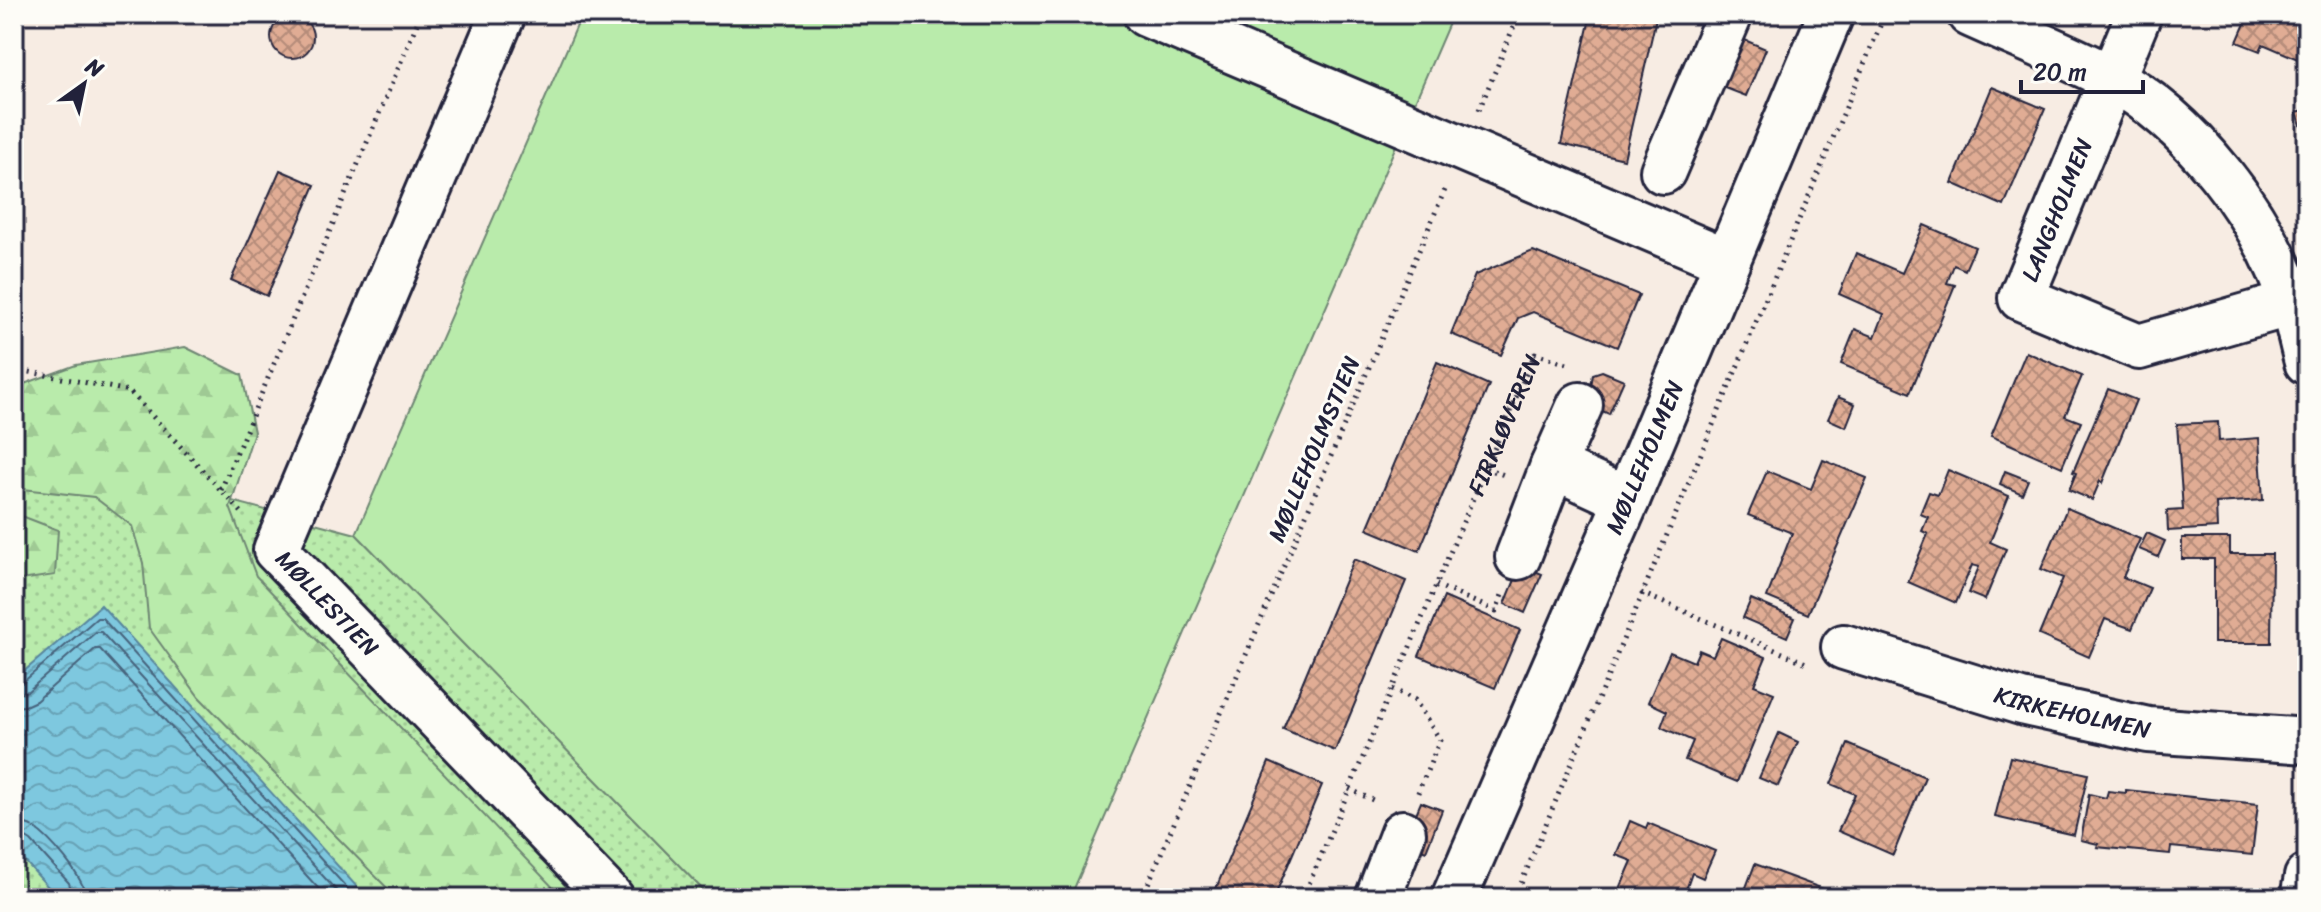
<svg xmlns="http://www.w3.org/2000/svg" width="2321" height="912" viewBox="0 0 2321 912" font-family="Sriracha,sans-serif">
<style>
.grass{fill:url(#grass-dots);stroke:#6e8673;stroke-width:2}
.forest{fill:url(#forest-firs);stroke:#6e8673;stroke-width:2}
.pitch{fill:#b9ebab;stroke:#6e8673;stroke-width:2}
.water{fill:url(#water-waves);stroke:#59869d;stroke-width:2}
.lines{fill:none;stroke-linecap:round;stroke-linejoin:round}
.shore{stroke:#47647d;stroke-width:2}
.building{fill:url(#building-cross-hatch);stroke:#22223b;stroke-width:2}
.minor-casing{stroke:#22223b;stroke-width:50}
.path{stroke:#22223b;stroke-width:5;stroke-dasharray:2 6;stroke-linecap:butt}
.minor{stroke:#fdfcf7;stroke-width:44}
.labels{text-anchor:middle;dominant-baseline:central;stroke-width:6;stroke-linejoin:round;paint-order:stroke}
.street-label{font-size:24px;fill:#22223b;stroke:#fdfcf7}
</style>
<defs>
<pattern id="grass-dots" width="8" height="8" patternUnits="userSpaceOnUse" patternTransform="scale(2)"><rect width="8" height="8" fill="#b9ebab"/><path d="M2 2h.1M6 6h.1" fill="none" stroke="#9fc994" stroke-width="1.8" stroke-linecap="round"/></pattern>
<pattern id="forest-firs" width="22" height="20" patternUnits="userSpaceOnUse" patternTransform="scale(2)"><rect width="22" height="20" fill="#b9ebab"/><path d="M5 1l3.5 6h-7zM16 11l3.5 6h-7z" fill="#9fc994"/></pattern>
<pattern id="water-waves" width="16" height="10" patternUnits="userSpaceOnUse" patternTransform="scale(2)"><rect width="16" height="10" fill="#7ec8df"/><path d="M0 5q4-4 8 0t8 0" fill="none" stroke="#67a2b6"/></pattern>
<pattern id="building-cross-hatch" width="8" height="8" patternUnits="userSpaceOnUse" patternTransform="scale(2)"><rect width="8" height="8" fill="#e0ac94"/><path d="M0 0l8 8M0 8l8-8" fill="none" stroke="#b58c7a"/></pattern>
</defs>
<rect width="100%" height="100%" fill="#f7ece3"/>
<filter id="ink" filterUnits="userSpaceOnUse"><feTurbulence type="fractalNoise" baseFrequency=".0125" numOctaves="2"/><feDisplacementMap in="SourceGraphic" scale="16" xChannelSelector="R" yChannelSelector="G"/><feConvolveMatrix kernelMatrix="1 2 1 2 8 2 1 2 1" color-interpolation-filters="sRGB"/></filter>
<g filter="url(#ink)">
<!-- grass -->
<path class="grass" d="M14,443L356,534L711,898H14Z"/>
<!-- forest -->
<g class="forest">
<path d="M185,347L242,375L254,432L230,507L256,576L563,898H397L199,697L149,628L143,563L132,526L94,497L14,488V384H24L76,365Z"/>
<path d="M14,513L58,530L55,575L14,581Z"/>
</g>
<!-- pitch -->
<path class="pitch" d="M582,14H1453L1070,898H711L356,534Z"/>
<!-- water -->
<path class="water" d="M101,605L367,898H58L14,849V680Z"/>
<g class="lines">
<!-- shore -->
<g class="shore">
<path d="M14,685L22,683L97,618H102L356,898"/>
<path d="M14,695L28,691L96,632H101L343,898"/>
<path d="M14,707L25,706L36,701L95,649H100L327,898"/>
<path d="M14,822C21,823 27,823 33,827C50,838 85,878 86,898"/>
<path d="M14,834L23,836L31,841L69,883L74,898"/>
</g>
</g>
<!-- building -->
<g class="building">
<path d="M1591,14H1657L1624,159L1561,144Z"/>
<path d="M2249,14H2307V63L2263,44L2260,51L2237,42Z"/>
<circle cx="292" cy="37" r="21"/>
<path d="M1740,38L1766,49L1746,96L1720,86Z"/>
<path d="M1992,87L2045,109L2004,206L1952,183Z"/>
<path d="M2307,109V146L2297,112Z"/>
<path d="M280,170L315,185L267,296L231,280Z"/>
<path d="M1924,225L1975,247L1965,270L1954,265L1947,283L1955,285L1910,393L1841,364L1855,329L1875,337L1884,314L1839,294L1856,253L1902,273Z"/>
<path d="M1533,251L1639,295L1617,347L1533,312L1518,318L1501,355L1451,334L1475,275Z"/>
<path d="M2026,352L2082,376L2065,416L2081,422L2062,467L1991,436Z"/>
<path d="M1437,362L1489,385L1419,551L1367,529Z"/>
<path d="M1602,371L1624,380L1609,414L1588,405L1593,374Z"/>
<path d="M2108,389L2136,400L2102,483L2100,481L2092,500L2069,490L2076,473L2073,472Z"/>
<path d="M1838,397L1855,404L1846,427L1828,419Z"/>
<path d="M2218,422L2219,441L2259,438L2263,500L2216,503L2217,528L2168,531L2167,511L2183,510L2177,424Z"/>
<path d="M1823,460L1867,478L1808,614L1767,597L1792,533L1748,515L1767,471L1811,489Z"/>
<path d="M1948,470L2009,496L1990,542L2006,549L1985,600L1968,593L1979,567L1972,565L1956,603L1908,582L1928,534L1922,531L1928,517L1920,514L1929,492L1938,495Z"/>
<path d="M2005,471L2028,480L2022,494L2000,484Z"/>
<path d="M2067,508L2140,539L2123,577L2150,588L2132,629L2105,619L2089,657L2039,635L2063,578L2041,569Z"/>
<path d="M2147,533L2165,541L2158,557L2139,549Z"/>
<path d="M2182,538H2230V554H2272L2271,643H2214V559H2182Z"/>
<path d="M1354,559L1406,581L1335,751L1283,729Z"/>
<path d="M1521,565L1542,574L1525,613L1505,604Z"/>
<path d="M1444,597L1520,630L1495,688L1419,656Z"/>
<path d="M1751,599L1795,618L1787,637L1743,618Z"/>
<path d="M1721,638L1766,657L1754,685L1774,693L1737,782L1685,760L1693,741L1661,727L1667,711L1648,702L1670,652L1694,662L1699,650L1713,656Z"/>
<path d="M1779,733L1798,742L1778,786L1759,778Z"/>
<path d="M1848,744L1925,777L1893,855L1838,831L1855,794L1831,784Z"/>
<path d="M2010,757L2088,774L2074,835L1995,817Z"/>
<path d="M1269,762L1322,785L1274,898H1212Z"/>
<path d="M2126,790L2258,804L2252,855L2171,847L2170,854L2097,847L2098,844L2081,840L2089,794L2106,798L2108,791L2126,793Z"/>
<path d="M1421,802L1442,810L1426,851L1404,842Z"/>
<path d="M1630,821L1646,828L1648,823L1715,851L1703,878L1692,873L1686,890L1707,898H1616L1632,861L1616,855Z"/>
<path d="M1755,864L1848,898H1742Z"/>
</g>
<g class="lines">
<!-- minor casing -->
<g class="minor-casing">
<g id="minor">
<path id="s2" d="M503,14L276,550L611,898"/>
<path d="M1146,14L1727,261"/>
<path d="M1970,14C2016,35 2064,54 2109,77C2190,120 2264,216 2292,303C2298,323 2302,343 2307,362"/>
<path d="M2139,14L2021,298L2139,347L2292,303"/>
<path d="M1663,171L1730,14"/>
<path d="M1580,405L1553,466L1627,500"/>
<path d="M1518,557L1553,466"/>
<path id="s3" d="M1844,647L2021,702L2148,730L2307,741"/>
<path d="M1378,898L1403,833"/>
<path id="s4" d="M1454,898L1627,500L1831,14"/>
<path d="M2303,898L2307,877"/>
</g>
</g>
<!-- path -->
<g class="path">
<path d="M1479,110L1519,14"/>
<path d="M14,369L129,391L245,516"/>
<path d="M1486,468L1504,475"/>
<path d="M221,490L421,14"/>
<path d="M1436,585L1496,611L1502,595"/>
<path d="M1641,593L1806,663"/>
<path d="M1392,689L1415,700L1440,740L1417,795"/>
<path d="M1349,789L1377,802"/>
<path d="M1142,898L1447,185"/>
<path id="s1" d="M1303,898L1535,353L1567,364"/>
<path d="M1515,898L1885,14"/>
</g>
<!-- minor -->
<use href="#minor" class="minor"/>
</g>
</g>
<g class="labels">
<!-- street labels -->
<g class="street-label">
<text transform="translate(2057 210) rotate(-68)">LANGHOLMEN</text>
<text stroke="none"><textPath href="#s1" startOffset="514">FIRKLØVEREN</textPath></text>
<text transform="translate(1314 449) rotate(-67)">MØLLEHOLMSTIEN</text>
<text stroke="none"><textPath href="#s4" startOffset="480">MØLLEHOLMEN</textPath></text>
<text stroke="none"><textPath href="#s2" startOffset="656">MØLLESTIEN</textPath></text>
<text stroke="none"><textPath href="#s3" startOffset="238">KIRKEHOLMEN</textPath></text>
</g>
</g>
<!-- margin -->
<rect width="2321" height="912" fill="none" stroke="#fdfcf7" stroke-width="48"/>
<rect x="24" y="24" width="2273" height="864" fill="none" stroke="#22223b" stroke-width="3" filter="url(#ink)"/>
<!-- north arrow -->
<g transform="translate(84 84) rotate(33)" stroke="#fdfcf7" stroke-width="6" paint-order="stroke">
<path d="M0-6L14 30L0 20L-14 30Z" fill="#22223b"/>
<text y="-12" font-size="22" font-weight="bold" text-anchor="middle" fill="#22223b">N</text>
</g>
<!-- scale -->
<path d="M2021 80v12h122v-12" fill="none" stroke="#22223b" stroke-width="4"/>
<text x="2033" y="80" font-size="24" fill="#22223b" stroke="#fdfcf7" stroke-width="6" paint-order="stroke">20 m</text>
</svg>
